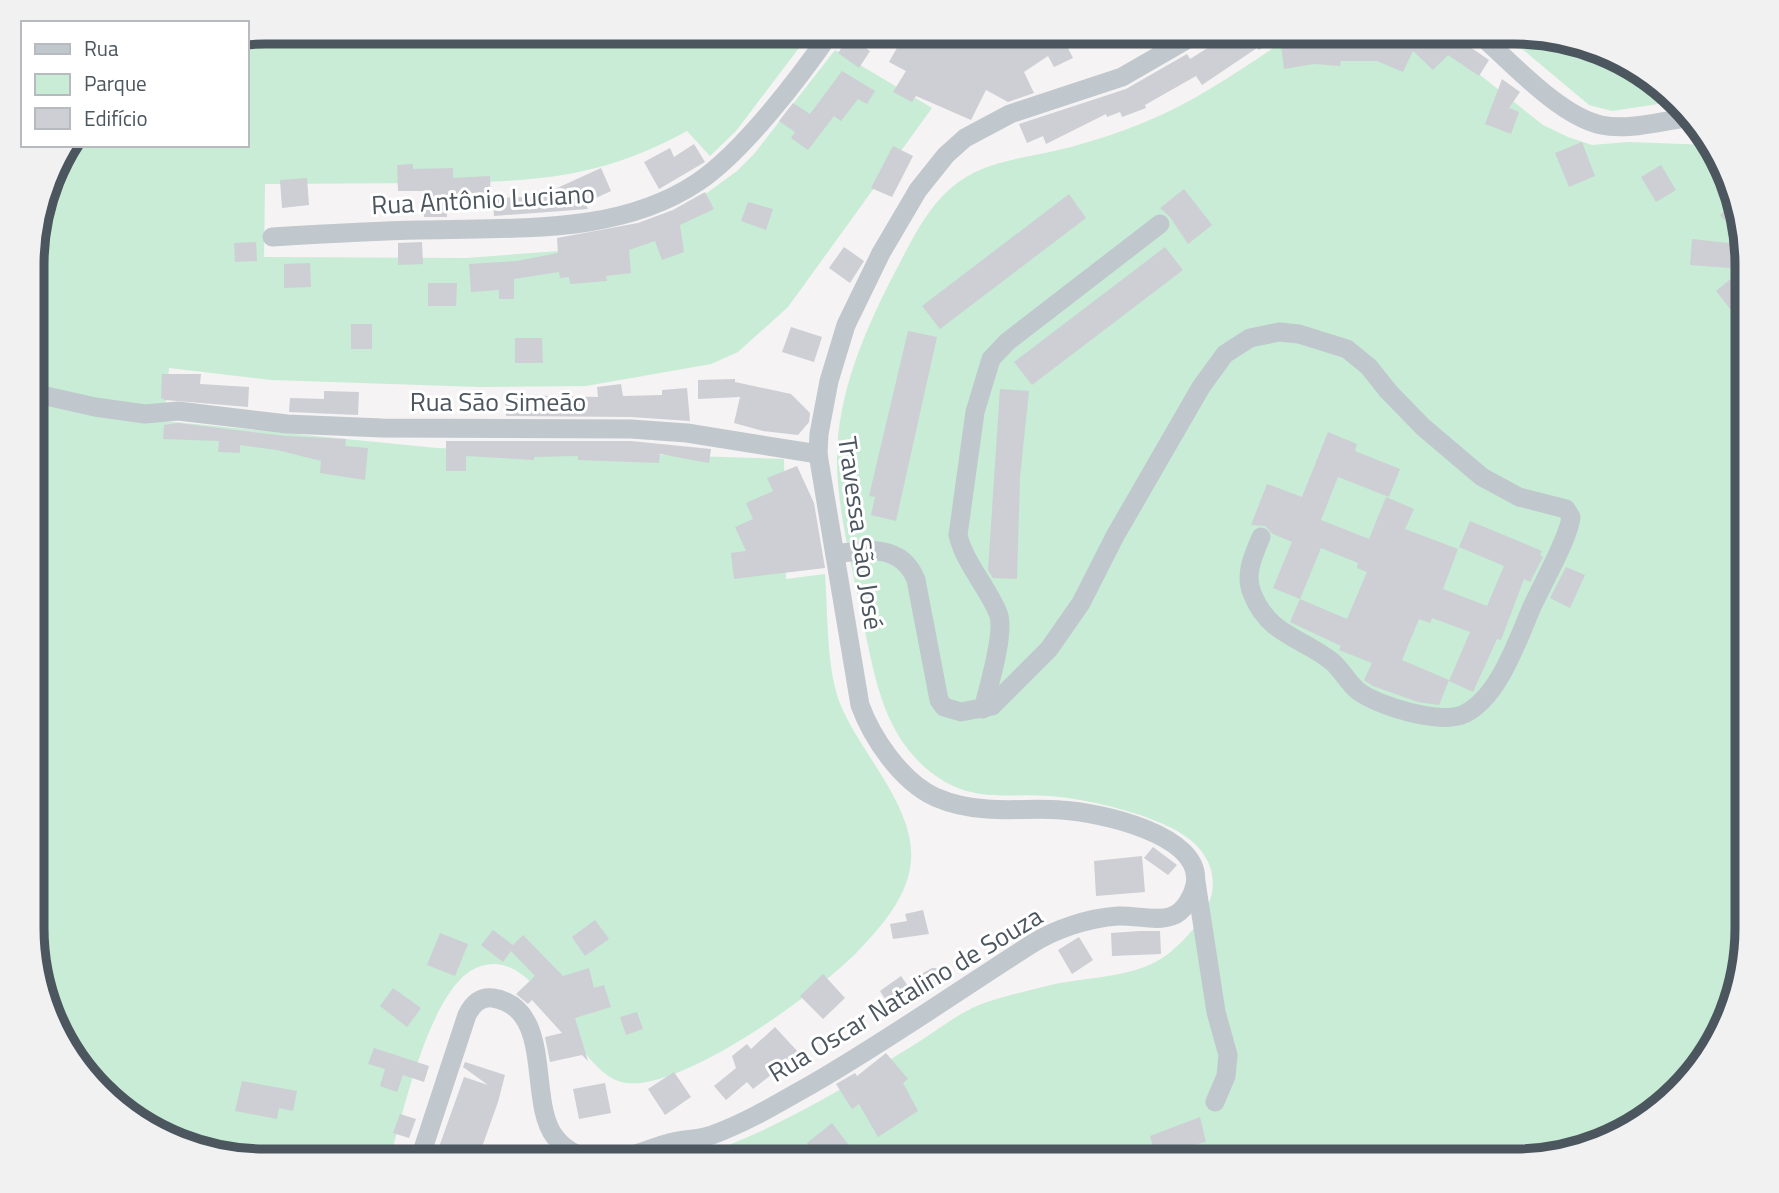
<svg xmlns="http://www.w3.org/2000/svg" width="1779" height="1193" viewBox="0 0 1779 1193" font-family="'Titillium Web',sans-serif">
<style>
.green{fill:#c8ecd5}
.building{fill:#cdcfd4;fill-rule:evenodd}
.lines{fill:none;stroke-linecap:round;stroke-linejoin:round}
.street{stroke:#c0c7cd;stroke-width:19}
.labels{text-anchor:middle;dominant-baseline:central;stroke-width:6;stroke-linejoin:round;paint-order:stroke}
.street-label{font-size:26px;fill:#4c565e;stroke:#fff}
.rim{fill:none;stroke:#4c565e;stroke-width:9}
</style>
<rect width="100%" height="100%" fill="#f5f3f3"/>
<!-- green -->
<g class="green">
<path d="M265,32H811L736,131L710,156L687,131C597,181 525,182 425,183C372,183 318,184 265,184L264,257L466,258L559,251L689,206L737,171L754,154L835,50L932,108L788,307L738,352L711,364L586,386L480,387L272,380L169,368L164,421L437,448L784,459L786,579L825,574C828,613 826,670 841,706C860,752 915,807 911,860C909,895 882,926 859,950C823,989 670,1101 618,1081C570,1063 539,941 476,968C430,988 403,1114 389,1161H250L189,1149L123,1114L63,1045L33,958V235L56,161L68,145H247V35Z"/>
<path d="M1298,32H1426L1543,125L1568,137L1592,145L1628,142L1710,145L1723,161L1737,212L1732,216L1740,225L1747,250V943L1735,1004L1700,1070L1618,1137L1515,1161H684C763,1137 834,1094 904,1051C929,1037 953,1016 979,1005C1004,996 1030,990 1055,984C1091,977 1139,977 1168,954C1201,927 1233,885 1197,846C1171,817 1088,799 1050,796C1007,793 974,803 936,776C884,739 875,679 863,621C853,571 836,505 837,456C838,394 864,332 892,278C908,248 924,211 951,188C983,159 1031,158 1071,147C1096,140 1121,132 1145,122C1200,100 1248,64 1298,32Z"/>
<path d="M1502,32H1529L1590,44L1655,79L1658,104L1612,111L1589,105Z"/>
</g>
<!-- building -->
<g class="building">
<path d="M906,32H1046L1053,48L1065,42L1073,58L1054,67L1048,56L1024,72L1034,93L1008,102L986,90L971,120L916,96L912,102L893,92L906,71L889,62Z"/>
<path d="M1233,32H1461L1457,38L1489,60L1479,76L1448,55L1433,70L1413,51L1403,72L1377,61H1341L1340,66L1314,64L1284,69L1280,37L1259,50L1257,48L1202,85L1196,76L1145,105L1146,108L1122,117L1120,112L1107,117L1106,114L1046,144L1043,136L1027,143L1019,124L1126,89L1187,54L1190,59Z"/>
<path d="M849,37L870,51L859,68L838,53Z"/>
<path d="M842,71L875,91L867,104L858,99L841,121L834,116L808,150L791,138L795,132L779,121L793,103L810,114Z"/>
<path d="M1502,79L1520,92L1509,108L1519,112L1511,134L1485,124Z"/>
<path d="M1582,142L1595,176L1569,187L1555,153Z"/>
<path d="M694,144L705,162L659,189L644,162L670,148L674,157Z"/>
<path d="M893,146L913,156L892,197L871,188Z"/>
<path d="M413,164V169L453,168V178L490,176L491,201L447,203V217H424V191H398L397,165Z"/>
<path d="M1661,165L1676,190L1656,202L1641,177Z"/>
<path d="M601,168L611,191L585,203L588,209L494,216L493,198L527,197L526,192L555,189Z"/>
<path d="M307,178L309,205L282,208L280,180Z"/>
<path d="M1184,189L1212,225L1188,244L1170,217L1160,208Z"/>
<path d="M705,192L714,209L680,225L684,252L662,260L655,241L629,250L631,273L606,276L607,281L570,284L569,277L560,278L559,272L514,279V299H499V290L471,292L469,264L517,261L558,253L557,238L638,223L673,210Z"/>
<path d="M1069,194L1086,218L940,329L922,306Z"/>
<path d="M748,202L773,209L766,230L741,221Z"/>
<path d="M1734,202L1747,250V312L1739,320L1716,291L1743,269L1690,265L1692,239L1746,245L1720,215Z"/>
<path d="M256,242L257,261L235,262L234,243Z"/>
<path d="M422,242L423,264L398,265V243Z"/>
<path d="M844,247L864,261L850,283L829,268Z"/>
<path d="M1165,247L1183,270L1032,385L1014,362Z"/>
<path d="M310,263L311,287L284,288V264Z"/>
<path d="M428,283H457L456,306H428Z"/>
<rect x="351" y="324" width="21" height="25"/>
<path d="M791,327L822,337L814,362L782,352Z"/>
<path d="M908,331L937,337L896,521L871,515L875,497L869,496Z"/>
<path d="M515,338H542L543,363H515Z"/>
<path d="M162,374H201L200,384L249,387L248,407L165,400L161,398Z"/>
<path d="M735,379V382L791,394L810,413L809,422L798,435L763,431L734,423L740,397L698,399V380Z"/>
<path d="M621,384L623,396L662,395V390L687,388L690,421L631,417L506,416L505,395L598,397L597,387Z"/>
<path d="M1000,389L1029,391L1020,477L1017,579L993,578L988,570Z"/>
<path d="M324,391L359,392L358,415L289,412L290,398L324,399Z"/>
<path d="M178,423L286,436L346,439L345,446L368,448L365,480L320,473L321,461L277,450L240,445V453L218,452L219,441L163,439L164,425Z"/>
<path d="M1328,432L1357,444L1355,451L1400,469L1389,497L1338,477L1321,520L1369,539L1386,497L1414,509L1405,529L1458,549L1443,589L1487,606L1504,566L1459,547L1470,521L1542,551L1540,555L1543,557L1530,582L1524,579L1501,640L1497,639L1473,692L1449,681L1470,632L1432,618L1430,623L1419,619L1402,660L1449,680L1439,705L1418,702L1373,686L1364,680L1372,663L1339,650L1341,646L1290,622L1300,599L1273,588L1292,542L1273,534L1265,526L1251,525L1267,484L1302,497ZM1321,548L1358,563L1357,568L1367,572L1347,619L1300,599Z"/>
<path d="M446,441H631L711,449L709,463L660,454L659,463L578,460V456L534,457V460L466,456V471H446Z"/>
<path d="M797,466L814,503L825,568L734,579L731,553L746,551L735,527L753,519L746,503L773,491L767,478Z"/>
<path d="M1566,567L1585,575L1570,608L1550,598Z"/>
<path d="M1153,847L1177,865L1168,875L1144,858Z"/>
<path d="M1142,856L1145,892L1096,896L1094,861Z"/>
<path d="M923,910L929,934L893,939L890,924L907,921L905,914Z"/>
<path d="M595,920L609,939L585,956L572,937Z"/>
<path d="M493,930L513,945L523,935L563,976L589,968L594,988L604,985L611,1007L575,1018L588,1061L582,1055L550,1062L545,1037L562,1033L532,1000L528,1004L516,994L535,976L511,951L503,962L481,945Z"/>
<path d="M1140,931H1160L1161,954L1112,956L1111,933Z"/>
<path d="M440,933L468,944L455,976L427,965Z"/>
<path d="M1079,937L1093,960L1072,974L1058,950Z"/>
<path d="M932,968H938L945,980L924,992L916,977Z"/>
<path d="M823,974L845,998L823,1019L800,996Z"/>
<path d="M901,976L912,992L890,1007L880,991Z"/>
<path d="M393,988L421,1008L407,1027L380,1006Z"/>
<path d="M637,1012L643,1029L626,1035L620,1017Z"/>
<path d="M775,1027L799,1053L753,1089L747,1082L726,1100L714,1086L736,1068L732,1056L747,1044L751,1049Z"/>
<path d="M374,1048L429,1066L424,1082L403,1075L397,1092L380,1086L385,1069L368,1064Z"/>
<path d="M886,1053L908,1079L903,1083L918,1111L878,1137L859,1104L852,1109L836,1084L855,1073L857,1076Z"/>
<path d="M465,1062L505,1075L498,1102L477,1161H434L464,1077L488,1085L463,1067Z"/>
<path d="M674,1072L691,1097L665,1115L648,1089Z"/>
<path d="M242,1081L297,1091L293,1111L279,1108L277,1119L235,1111Z"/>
<path d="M605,1083L611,1113L579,1119L573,1089Z"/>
<path d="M400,1114L416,1119L409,1138L393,1133Z"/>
<path d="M1200,1117L1206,1142L1155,1154L1150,1136Z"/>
<path d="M832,1123L851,1148L839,1158L831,1148L818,1158L807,1143Z"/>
</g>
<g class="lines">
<!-- street -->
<g class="street">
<path d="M1477,32C1509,60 1559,116 1601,125C1628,131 1661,121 1687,118"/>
<path d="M272,237C321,234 370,231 420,230C512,227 618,236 698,182C743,152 800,77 831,32"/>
<path d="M33,393L95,407L145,414L178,411L287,424L382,428L631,429L687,433L818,454"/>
<path d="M835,554C867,549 902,544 916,580L939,700L944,707L961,712L992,706L1049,649L1081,603L1115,536L1201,387L1225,354L1250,338L1279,332L1299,334L1347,349L1369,367L1388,391L1423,427L1482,477L1519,497L1566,509L1571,517C1569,538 1541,586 1531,609C1517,642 1498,698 1464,714C1440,725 1378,706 1358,691C1347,682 1341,668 1330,660C1298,636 1268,634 1252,593C1244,574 1254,554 1261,537"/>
<path d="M983,709C988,688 1006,632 998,613C987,586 965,564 958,535L975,412L991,359L1007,342L1160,224"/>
<path d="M1196,882L1216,1012L1228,1055L1226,1076L1215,1102"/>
<path d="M419,1161L467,1015C472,1005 480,996 493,998C555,1008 527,1102 555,1137C571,1158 596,1162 621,1158C637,1155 651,1148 666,1144C681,1139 697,1140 712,1135C748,1122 782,1101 814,1083C888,1040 958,991 1030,945C1055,929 1088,918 1118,916C1135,915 1157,922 1172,916C1184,912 1193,896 1195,885C1205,834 1097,812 1061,810C1037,808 1012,811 987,809C970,808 951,804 935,797C901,781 872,738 860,705L818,454L819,434L829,381L846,325L881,253L918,190L946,155L965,138L1010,114L1122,77L1200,32"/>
</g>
</g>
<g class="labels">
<!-- street labels -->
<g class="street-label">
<text transform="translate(483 199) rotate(-3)">Rua Antônio Luciano</text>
<text x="498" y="401">Rua São Simeão</text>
<text transform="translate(861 533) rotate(82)">Travessa São José</text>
<text transform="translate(905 994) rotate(-31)">Rua Oscar Natalino de Souza</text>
</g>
</g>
<!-- crop -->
<path d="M0 0H1779V1193H0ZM265 44H1514A221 221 0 0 1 1735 265V928A221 221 0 0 1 1514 1149H265A221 221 0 0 1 44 928V265A221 221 0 0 1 265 44Z" fill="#f1f1f2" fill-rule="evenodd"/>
<path class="rim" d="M265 44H1514A221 221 0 0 1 1735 265V928A221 221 0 0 1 1514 1149H265A221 221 0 0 1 44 928V265A221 221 0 0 1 265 44Z"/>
<!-- legend -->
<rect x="21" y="21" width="228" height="126" fill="#ffffff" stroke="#b7bbbf" stroke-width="2"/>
<rect x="35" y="44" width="35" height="10" fill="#c0c7cd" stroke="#b7bbbf" stroke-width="2"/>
<text x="84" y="56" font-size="21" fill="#4c565e">Rua</text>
<rect x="35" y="74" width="35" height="21" fill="#c8ecd5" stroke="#b7bbbf" stroke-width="2"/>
<text x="84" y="91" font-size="21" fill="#4c565e">Parque</text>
<rect x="35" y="108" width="35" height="21" fill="#cdcfd4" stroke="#b7bbbf" stroke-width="2"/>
<text x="84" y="126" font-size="21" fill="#4c565e">Edifício</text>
</svg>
